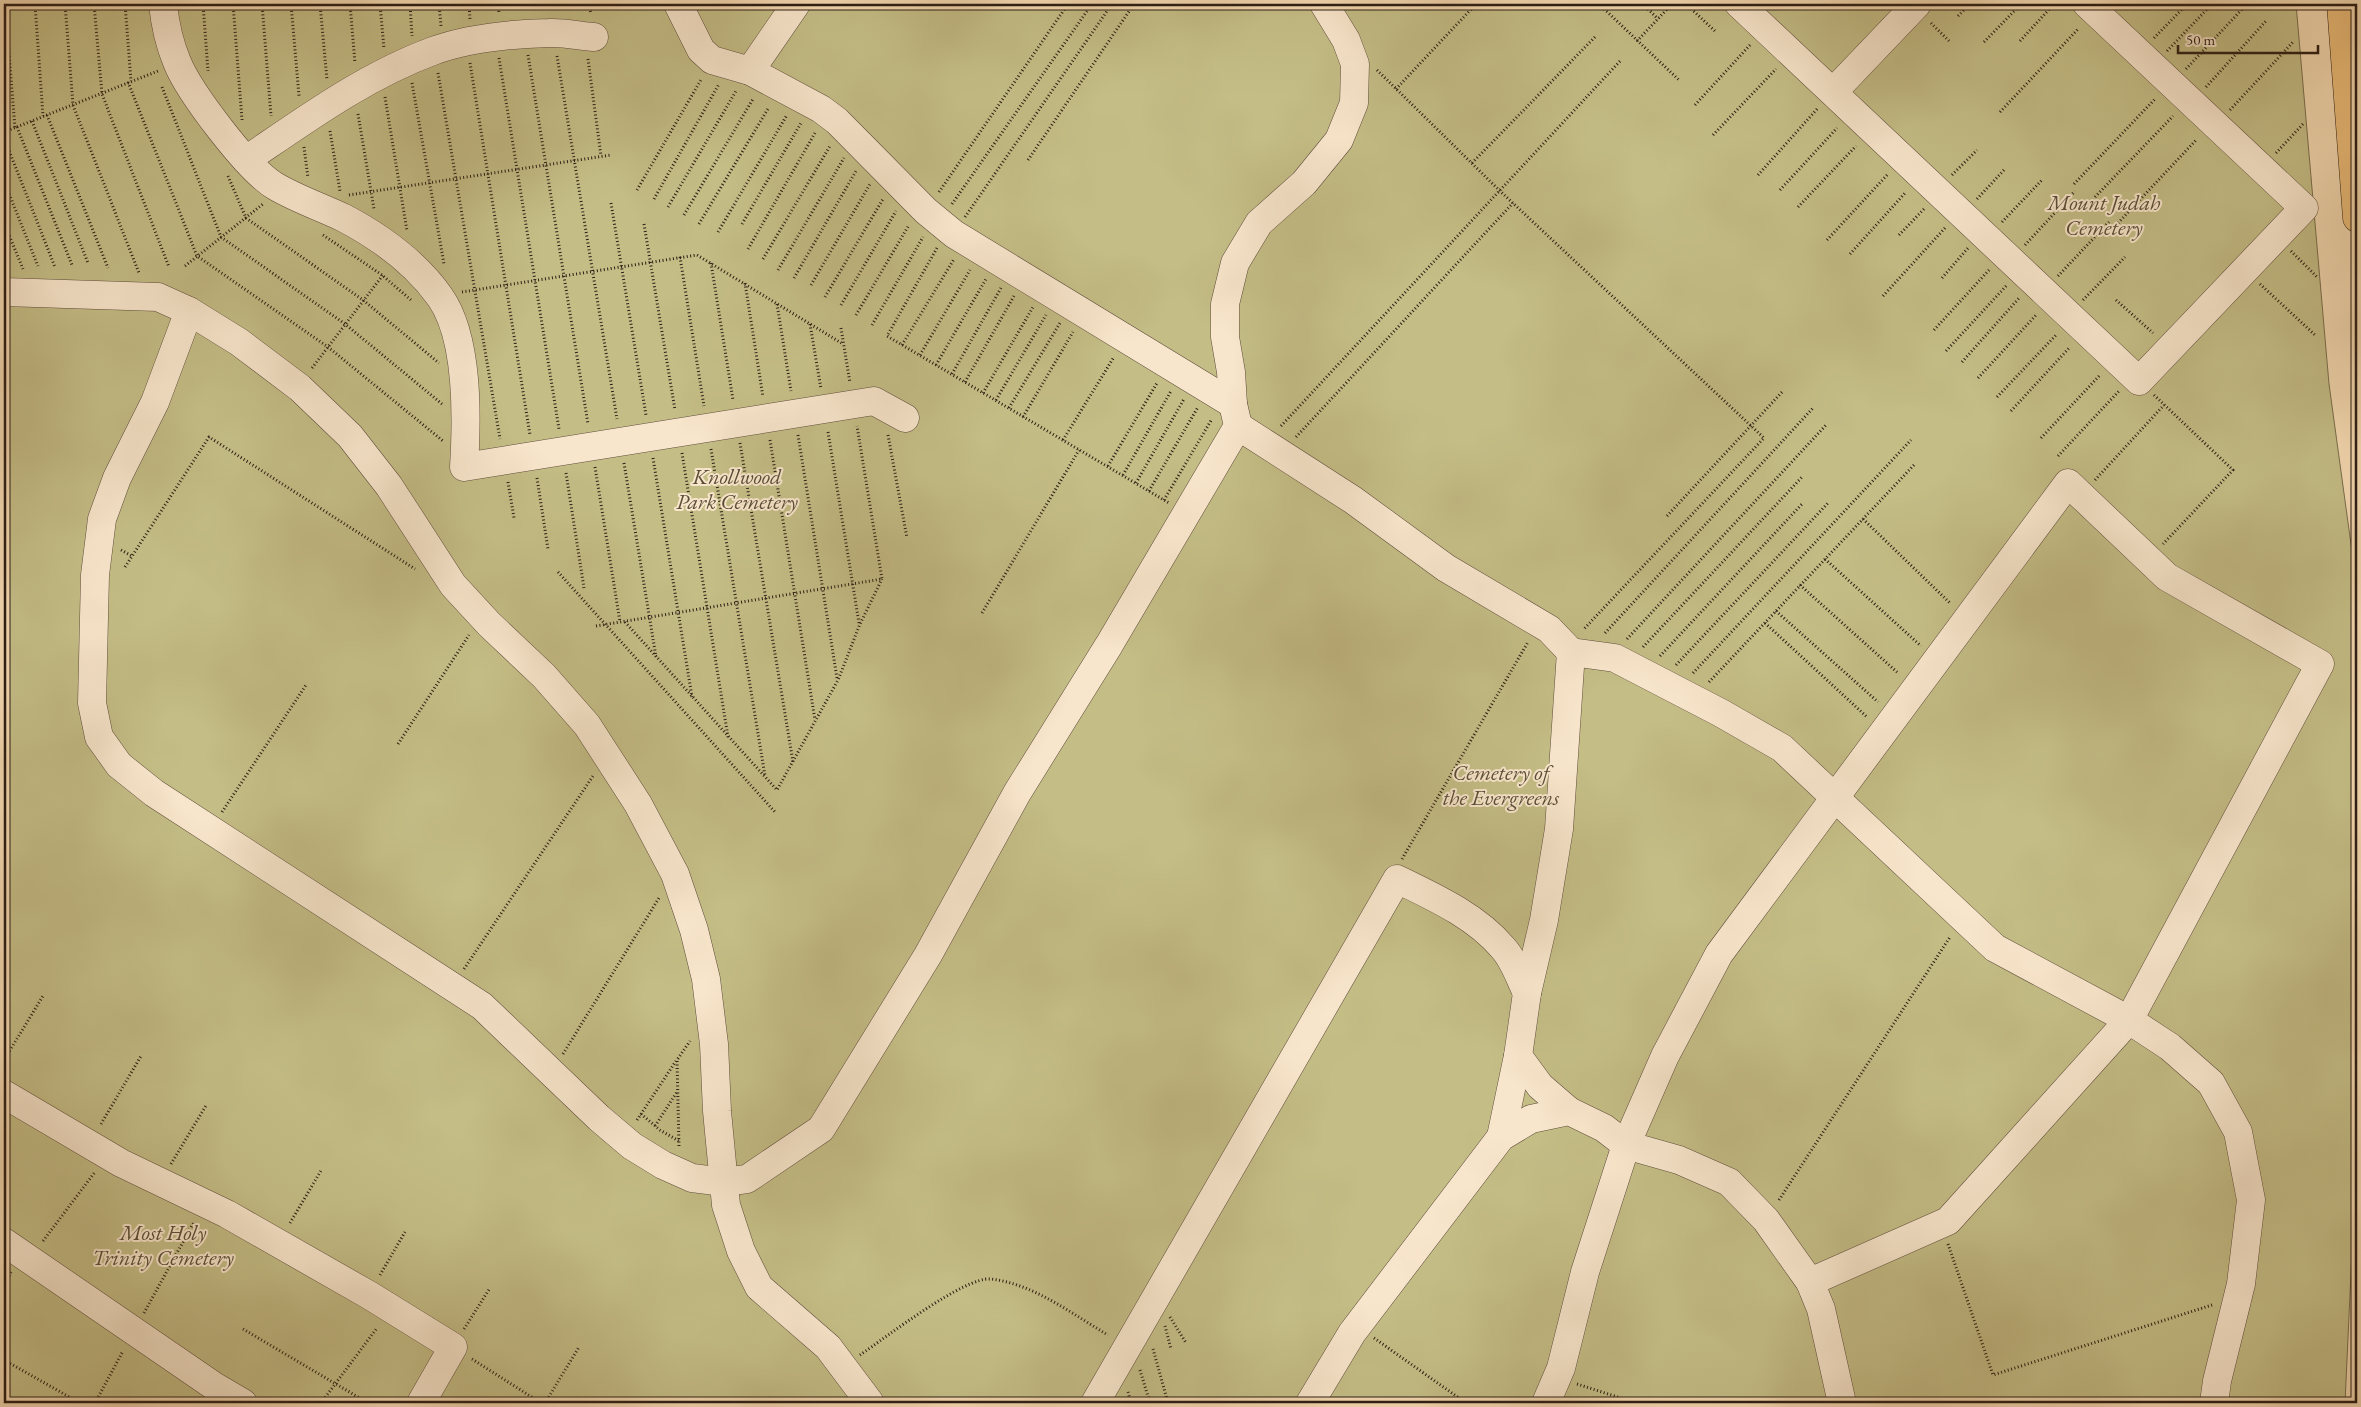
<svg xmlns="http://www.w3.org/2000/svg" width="2361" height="1407" viewBox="0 0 2361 1407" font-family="'EB Garamond',serif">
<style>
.green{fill:#c4bd86;stroke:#786e4e}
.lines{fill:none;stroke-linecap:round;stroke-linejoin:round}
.minor-casing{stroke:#5e4d3c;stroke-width:29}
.highway-casing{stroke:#2c1e15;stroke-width:29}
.path{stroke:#2c1e15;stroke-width:3;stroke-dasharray:1 2.5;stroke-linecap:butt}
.minor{stroke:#f8e6cc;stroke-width:28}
.highway{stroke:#eabc78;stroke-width:28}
.labels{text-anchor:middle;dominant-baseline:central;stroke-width:4;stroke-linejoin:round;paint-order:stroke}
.park-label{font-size:22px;font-style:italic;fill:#5a4e37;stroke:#f8e6cc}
</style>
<rect width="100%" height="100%" fill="#f4d9b1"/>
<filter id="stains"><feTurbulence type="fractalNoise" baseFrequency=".004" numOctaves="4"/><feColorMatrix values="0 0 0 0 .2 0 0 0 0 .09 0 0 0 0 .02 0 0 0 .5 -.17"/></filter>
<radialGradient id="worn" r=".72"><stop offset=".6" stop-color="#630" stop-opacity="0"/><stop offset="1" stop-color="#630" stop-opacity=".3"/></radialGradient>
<!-- green -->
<path class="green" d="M4,4H2296L2329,384L2357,588V1143L2345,1403H4Z"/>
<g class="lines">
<!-- minor casing -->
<g class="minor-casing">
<g id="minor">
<path d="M163,4C165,24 169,43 177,62C189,92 248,170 275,186C297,199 321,207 344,218C380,237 416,263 440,297C469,338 467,418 464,467L874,401L905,418"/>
<path d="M678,4L701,50L712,60L750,71L821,109L837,121L926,211L954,234L1233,404"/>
<path d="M1739,4L2139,381L2304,208L2087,4"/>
<path d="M750,71L796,4"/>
<path d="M1834,91L1917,4"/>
<path d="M246,160C305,120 365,76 433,51C468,38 511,34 549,33C564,32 579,36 594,37"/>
<path d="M4,292L158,297L189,311L239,342L300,388L350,436L389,486L453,585L489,624L544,676L587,725L638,804L675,874L694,930L706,979L714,1044L717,1111L726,1205L741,1251L759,1287L828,1347L870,1403"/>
<path d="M189,311L155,402L117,478L102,519L95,575L92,703L99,737L119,765L154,793L482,1006L599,1118L632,1146L663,1165L692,1178L724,1182L747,1179L821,1129L928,955L1017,793L1109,645L1238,426L1233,404L1231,372L1225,337V304L1235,263L1259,223L1304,183L1339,140L1354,103L1355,64L1346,40L1324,4"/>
<path d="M1238,426L1353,500L1446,568L1549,629L1571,652L1615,658L1721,713L1782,748L1995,948L2129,1020L2170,1047L2211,1083L2238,1132L2251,1200L2241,1284L2217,1381L2214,1403"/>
<path d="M1518,1056L1540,1086L1569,1111"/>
<path d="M4,1094L121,1163L227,1214L369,1295L453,1347L421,1403"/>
<path d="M1501,1137L1518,1056L1527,993L1544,920L1559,829L1571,652"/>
<path d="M4,1242L214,1386L243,1403"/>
<path d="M1095,1403L1397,879C1434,897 1476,916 1503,948C1514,960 1520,979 1527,993"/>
<path d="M1310,1403L1352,1333L1501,1137L1531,1119L1569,1111L1604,1128L1626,1145L1679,1160L1729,1182L1766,1220L1810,1282L1821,1309L1842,1403"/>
<path d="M1546,1403L1561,1368L1585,1272L1626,1145L1665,1056L1719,954L2068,483L2167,577L2320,664L2129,1020L1948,1221L1810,1282"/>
</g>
</g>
<!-- highway casing -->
<g class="highway-casing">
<path id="highway" d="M2341,4L2357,218"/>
</g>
<!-- path -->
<g class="path">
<path d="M5,4L15,128"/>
<path d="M35,4L43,116"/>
<path d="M65,4L73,105L139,273"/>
<path d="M94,4L102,94L169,267"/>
<path d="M125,4L131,81"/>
<path d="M203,4L208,71"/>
<path d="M233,4L242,120"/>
<path d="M262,4L271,116"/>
<path d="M291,4L299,96"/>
<path d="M320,4L327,80"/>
<path d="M350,4L355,63"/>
<path d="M380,4L384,49"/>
<path d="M410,4L412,36"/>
<path d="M439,4L441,26"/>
<path d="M469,4L470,19"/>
<path d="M498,4L499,13"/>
<path d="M528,4V11"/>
<path d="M558,4L559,11"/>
<path d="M589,4L591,14"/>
<path d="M1599,4L1680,81"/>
<path d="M1643,4L1658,19"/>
<path d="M1686,4L1716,32"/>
<path d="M1881,4L1882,5"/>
<path d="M1958,16L1970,4"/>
<path d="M1931,23L1949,41"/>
<path d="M2154,38L2187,4"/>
<path d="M1637,41L1672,4"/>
<path d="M2020,41L2054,4"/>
<path d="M1984,42L2021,4"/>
<path d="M2167,51L2212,4"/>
<path d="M528,55L588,424"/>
<path d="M557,56L617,419"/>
<path d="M499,58L559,429"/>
<path d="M588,59L601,156"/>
<path d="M470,63L530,435"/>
<path d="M2186,69L2246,5"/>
<path d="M1377,70L1500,191L1764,438L1583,630"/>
<path d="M438,73L500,439"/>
<path d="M128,82L197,256L328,347L443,441"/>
<path d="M412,83L444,264"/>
<path d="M162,87L221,237L345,324L442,404"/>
<path d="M2206,87L2266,21"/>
<path d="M1396,89L1476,4"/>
<path d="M385,97L407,231"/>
<path d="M1695,105L1750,45"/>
<path d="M2230,110L2293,42"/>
<path d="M2000,112L2079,28"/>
<path d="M358,114L374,209"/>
<path d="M47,115L108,268"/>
<path d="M32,121L88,263"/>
<path d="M17,127L72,265"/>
<path d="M330,131L340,191"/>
<path d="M4,132L158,71"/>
<path d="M1713,135L1776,69"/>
<path d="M4,138L55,267"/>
<path d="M304,147L308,178"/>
<path d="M2276,153L2303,124"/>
<path d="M1028,160L1134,4"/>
<path d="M1472,163L1596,36"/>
<path d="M1758,175L1818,108"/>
<path d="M1952,175L1977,150"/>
<path d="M228,176L246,218L363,300L439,363"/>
<path d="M4,181L38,266"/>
<path d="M2074,184L2155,99"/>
<path d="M637,190L702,78"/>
<path d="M1780,190L1837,128"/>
<path d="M939,192L1068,4"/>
<path d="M349,195L611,155"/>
<path d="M2095,197L2173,116"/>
<path d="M654,199L719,84"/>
<path d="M1977,199L2004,170"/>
<path d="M611,203L646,415"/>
<path d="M952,204L1092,4"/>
<path d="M668,207L736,91"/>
<path d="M1798,207L1856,146"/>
<path d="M684,215L753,99"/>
<path d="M965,217L1112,4"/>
<path d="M2002,222L2042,180"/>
<path d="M4,223L23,269"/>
<path d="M2118,223L2197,139"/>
<path d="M644,224L675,410"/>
<path d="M699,224L769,107"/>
<path d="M742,224L801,123"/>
<path d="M718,232L787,115"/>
<path d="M323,235L382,275L411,300"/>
<path d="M1899,235L1925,208"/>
<path d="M1827,240L1888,174"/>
<path d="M2025,245L2075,191"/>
<path d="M937,248L887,336L1169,503"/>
<path d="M748,249L815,133"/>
<path d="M2291,251L2317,277"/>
<path d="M1850,254L1906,192"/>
<path d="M680,257L704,406"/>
<path d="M763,259L830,146"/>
<path d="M711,263L733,400"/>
<path d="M185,266L263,204"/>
<path d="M778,270L844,158"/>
<path d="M2058,276L2109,222"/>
<path d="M794,278L856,171"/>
<path d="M1942,278L1968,248"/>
<path d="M745,283L763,397"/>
<path d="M2260,284L2315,335"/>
<path d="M811,285L870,184"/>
<path d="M462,292L697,255L843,344"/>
<path d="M1883,296L1945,228"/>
<path d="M825,297L883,199"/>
<path d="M2083,300L2125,257"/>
<path d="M2116,300L2153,333"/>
<path d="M777,304L791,391"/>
<path d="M841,305L896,211"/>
<path d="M856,315L909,225"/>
<path d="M810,324L821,389"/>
<path d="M872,325L923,237"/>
<path d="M841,328L850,383"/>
<path d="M1934,330L1989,270"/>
<path d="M902,345L954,259"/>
<path d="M1946,351L2007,285"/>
<path d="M920,355L970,270"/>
<path d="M1962,362L2020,297"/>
<path d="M936,365L986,279"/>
<path d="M312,368L383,275"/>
<path d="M952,374L1001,288"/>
<path d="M1978,378L2037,314"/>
<path d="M965,382L1014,296"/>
<path d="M983,393L1033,307"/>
<path d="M2154,395L2233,470L2163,544"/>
<path d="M1997,397L2057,334"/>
<path d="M996,400L1046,315"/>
<path d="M1009,408L1060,323"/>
<path d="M2011,411L2070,347"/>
<path d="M1023,417L1073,332"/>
<path d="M1281,426L1621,60"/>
<path d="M828,432L859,623"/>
<path d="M798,435L837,678"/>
<path d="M888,435L907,538"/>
<path d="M1296,437L1513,203"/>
<path d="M2041,438L2100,375"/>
<path d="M770,440L815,720"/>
<path d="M1063,440L1114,357"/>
<path d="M740,443L793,762"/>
<path d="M711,449L765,776"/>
<path d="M682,453L728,737"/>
<path d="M2058,456L2119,391"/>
<path d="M653,458L692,697"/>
<path d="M624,463L656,657"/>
<path d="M1108,466L1157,383"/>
<path d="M595,467L620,622"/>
<path d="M566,473L584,588"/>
<path d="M1123,475L1171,391"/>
<path d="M537,478L548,549"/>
<path d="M2095,480L2164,405"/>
<path d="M508,482L514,518"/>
<path d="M1136,483L1184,399"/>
<path d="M1149,491L1198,407"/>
<path d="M1164,500L1212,419"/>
<path d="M1667,516L1783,391"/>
<path d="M1863,519L1951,604"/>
<path d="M121,550L132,556"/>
<path d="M1825,559L1921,646"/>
<path d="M125,567L209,437L415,569"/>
<path d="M558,572L775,812"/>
<path d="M1800,585L1898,673"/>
<path d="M1776,611L1878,702"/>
<path d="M982,613L1079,450"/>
<path d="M625,622L777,790L838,680L860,624L882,579"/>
<path d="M1765,623L1867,717"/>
<path d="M596,626L882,579L857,426"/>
<path d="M1605,633L1813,408"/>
<path d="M1627,639L1827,424"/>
<path d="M1643,647L1803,476"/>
<path d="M1660,656L1802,504"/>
<path d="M1676,665L1828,503"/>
<path d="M1693,673L1911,440"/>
<path d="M1709,682L1914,465"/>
<path d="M398,744L469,635"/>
<path d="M222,812L306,685"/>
<path d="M1402,859L1528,642"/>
<path d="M464,969L593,776"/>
<path d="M563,1054L659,898"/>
<path d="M4,1060L43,996"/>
<path d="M641,1114L660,1130L679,1141"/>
<path d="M637,1120L676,1061"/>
<path d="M101,1124L141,1056"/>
<path d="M655,1126L677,1092"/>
<path d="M679,1146L677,1060L690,1041"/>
<path d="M171,1164L207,1104"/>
<path d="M1779,1200L1950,937"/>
<path d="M290,1223L322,1169"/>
<path d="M43,1241L95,1172"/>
<path d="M1948,1244L1993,1375L2212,1305"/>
<path d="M380,1275L405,1232"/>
<path d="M4,1285L11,1272"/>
<path d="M144,1313L194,1222"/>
<path d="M1170,1317L1186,1343"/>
<path d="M1165,1326L1171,1349"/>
<path d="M243,1329L368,1403"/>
<path d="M464,1329L490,1288"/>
<path d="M1374,1338L1466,1403"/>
<path d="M1153,1349L1168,1403"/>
<path d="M860,1355C885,1338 965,1276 991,1279C1034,1284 1072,1314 1108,1335"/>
<path d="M472,1359L541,1403"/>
<path d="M4,1360L80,1403"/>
<path d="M1140,1370L1150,1403"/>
<path d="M1577,1384L1636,1403"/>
<path d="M1128,1392L1131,1403"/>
<path d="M95,1403L123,1351"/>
<path d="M321,1403L377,1328"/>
<path d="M545,1403L579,1347"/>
</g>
<!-- minor -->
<use href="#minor" class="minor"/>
<!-- highway -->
<use href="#highway" class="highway"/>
</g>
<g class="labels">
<!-- park labels -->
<g class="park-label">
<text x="2104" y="202">Mount Judah<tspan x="2104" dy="25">Cemetery</tspan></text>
<text x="737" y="476">Knollwood<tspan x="737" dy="25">Park Cemetery</tspan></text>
<text x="1501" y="772">Cemetery of<tspan x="1501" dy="25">the Evergreens</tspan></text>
<text x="163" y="1232">Most Holy<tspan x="163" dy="25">Trinity Cemetery</tspan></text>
</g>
</g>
<!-- margin -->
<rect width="2361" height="1407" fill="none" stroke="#f4d9b1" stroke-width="20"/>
<rect x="5" y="5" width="2351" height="1397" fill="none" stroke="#2c1e15" stroke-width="2.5"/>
<rect x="10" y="10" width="2341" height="1387" fill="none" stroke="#2c1e15"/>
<!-- scale -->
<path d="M2178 45v8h140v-8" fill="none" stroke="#2c1e15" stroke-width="2.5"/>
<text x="2186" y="45" font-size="15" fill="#2c1e15" stroke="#f8e6cc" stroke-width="4" paint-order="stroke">50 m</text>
<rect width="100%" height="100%" filter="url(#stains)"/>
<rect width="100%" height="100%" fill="url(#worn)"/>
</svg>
